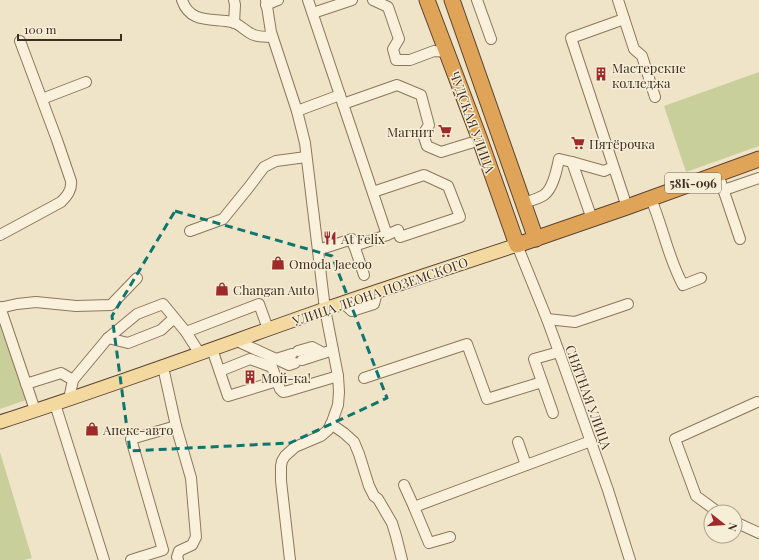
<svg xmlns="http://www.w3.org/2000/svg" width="759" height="560" viewBox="0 0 759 560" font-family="'Playfair Display',serif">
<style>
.green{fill:#c9cf9b}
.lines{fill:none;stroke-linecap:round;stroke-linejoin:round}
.minor-casing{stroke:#8d765c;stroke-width:12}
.major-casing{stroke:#5b4430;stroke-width:15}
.highway-casing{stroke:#5b4430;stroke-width:17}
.minor{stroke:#faf1dc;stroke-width:10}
.major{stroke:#f3d9a0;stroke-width:13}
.highway{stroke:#e0a458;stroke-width:15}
.marked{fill:none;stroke:#0f766e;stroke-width:3;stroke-dasharray:8 5;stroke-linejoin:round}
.labels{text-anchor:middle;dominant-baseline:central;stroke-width:3;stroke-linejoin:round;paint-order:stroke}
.shield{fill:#f7eed8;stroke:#756857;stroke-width:1}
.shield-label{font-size:12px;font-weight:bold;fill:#3d2e20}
.poi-label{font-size:13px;fill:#3d2e20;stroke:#f7eed8;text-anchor:start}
.street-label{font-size:13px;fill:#3d2e20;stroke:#f7eed8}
</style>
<rect width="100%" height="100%" fill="#f0e4c8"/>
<!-- green -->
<g class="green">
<path d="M759,72V146L686,172L664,106Z"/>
<path d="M0,313L29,399L0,409Z"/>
<path d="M0,452L32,558L24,560H0Z"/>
</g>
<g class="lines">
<!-- minor casing -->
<g class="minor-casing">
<g id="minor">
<path d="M182,0C190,24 212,18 232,22C240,24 246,32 254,35C259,37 266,37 272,37"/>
<path d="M234,0L235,5L234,23"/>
<path d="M266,0L271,32L297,111L305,143L325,309L338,376L339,392L338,405L332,422L328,430L321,436L295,447L285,456L282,461L281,466V481L290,560"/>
<path d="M308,0L387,235"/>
<path d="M373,0L388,7L399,39L393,49L396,60H410L434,51L447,52"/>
<path d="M477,0L491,39"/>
<path d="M618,0L634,49L642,56L655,97"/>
<path d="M266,5L278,0"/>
<path d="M313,13L352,0"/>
<path d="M624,19L571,38L627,207"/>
<path d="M42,99L86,82"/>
<path d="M343,104L397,85L421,95L429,125L423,134L427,146L441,152L480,140"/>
<path d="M297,111L340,95"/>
<path d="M572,162L604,171L613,167"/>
<path d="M718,174L740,239"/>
<path d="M724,190L759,178"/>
<path d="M651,199C663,227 668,258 683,285L701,278"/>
<path d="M523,203C530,201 538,199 544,195C553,189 557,169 559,159L572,162L592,219"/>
<path d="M190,231L223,219L249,187L264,167L276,161L306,157"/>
<path d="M0,235L61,202C67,196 72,190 71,181L57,140L20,41"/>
<path d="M517,245L547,319L559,352L608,490L630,560"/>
<path d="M354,246L387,235L398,230L400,237L460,217L448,186L424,175L373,192"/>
<path d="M318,250L352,239L364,275"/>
<path d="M343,303L352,311L374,304L377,292"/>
<path d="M0,307L35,410"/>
<path d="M0,308L17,304L36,302L76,306L111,305L137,278"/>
<path d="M547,319L575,322L628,304"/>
<path d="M186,332L259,304L268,329"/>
<path d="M108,338L128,343L161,330L174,318"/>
<path d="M237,341L289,365L295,363"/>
<path d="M212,349L228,396L277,381L280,389L283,392L288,391L338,376"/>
<path d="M298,351L312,347L323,353"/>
<path d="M276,359L292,354"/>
<path d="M302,360L333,350"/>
<path d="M163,367L176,426"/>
<path d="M220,371L250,359L272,367L277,381"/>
<path d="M364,378L467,344L487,399L542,382"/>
<path d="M26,384L61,373L73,380"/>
<path d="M69,399L73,380L108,338L137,314L163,304L186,332L200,354"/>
<path d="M55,404L104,560"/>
<path d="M553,413L534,359L559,352"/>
<path d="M331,424L344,433L354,442L359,454L369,486L374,496L378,499L392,523L396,536L402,560"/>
<path d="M518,442L526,465"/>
<path d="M404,485L414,507"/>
<path d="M718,512L696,496L675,439L757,402"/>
<path d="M735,522L759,533"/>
<path d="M450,537L429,543L414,507L591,441"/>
<path d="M131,560L163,550L131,439L176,426L191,478L196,537L192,545L179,551L177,557L178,560"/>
</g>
</g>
<!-- major casing -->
<g class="major-casing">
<path id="major" d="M0,422C109,387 217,347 325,309C389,287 453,266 517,245"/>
</g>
<!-- highway casing -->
<g class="highway-casing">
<g id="highway">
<path d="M427,0L480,140L517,245L627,207L759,159"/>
<path d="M452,0L536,239"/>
</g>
</g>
<!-- minor -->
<use href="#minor" class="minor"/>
<!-- major -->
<use href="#major" class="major"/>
<!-- highway -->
<use href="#highway" class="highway"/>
</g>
<!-- marked area -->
<path class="marked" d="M175,211L332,256L387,398L290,443L130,451L112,316Z"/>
<!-- icons -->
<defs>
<g id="building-bare" transform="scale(1.08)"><path d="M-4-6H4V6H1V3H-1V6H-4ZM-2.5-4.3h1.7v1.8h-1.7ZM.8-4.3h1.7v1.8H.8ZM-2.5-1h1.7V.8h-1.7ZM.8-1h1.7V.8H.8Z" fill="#9e2a2b" stroke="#f7eed8" stroke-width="2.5" paint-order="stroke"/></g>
<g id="supermarket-bare" transform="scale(1.08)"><path d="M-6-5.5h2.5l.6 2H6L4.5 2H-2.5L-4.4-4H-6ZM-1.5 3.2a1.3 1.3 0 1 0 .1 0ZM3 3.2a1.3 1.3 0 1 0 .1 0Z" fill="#9e2a2b" stroke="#f7eed8" stroke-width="2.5" paint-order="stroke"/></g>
<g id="restaurant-bare" transform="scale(1.08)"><path d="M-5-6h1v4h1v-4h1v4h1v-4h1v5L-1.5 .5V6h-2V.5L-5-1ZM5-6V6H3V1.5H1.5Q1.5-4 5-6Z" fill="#9e2a2b" stroke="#f7eed8" stroke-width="2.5" paint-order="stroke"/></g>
<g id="shop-bare" transform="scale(1.08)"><path d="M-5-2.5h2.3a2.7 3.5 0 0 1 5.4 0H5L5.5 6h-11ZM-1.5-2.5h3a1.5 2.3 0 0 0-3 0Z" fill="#9e2a2b" stroke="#f7eed8" stroke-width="2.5" paint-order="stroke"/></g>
</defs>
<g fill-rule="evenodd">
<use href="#building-bare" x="601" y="74"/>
<use href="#supermarket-bare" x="445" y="131"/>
<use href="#supermarket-bare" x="578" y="143"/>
<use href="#restaurant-bare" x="330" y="238"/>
<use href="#shop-bare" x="278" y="263"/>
<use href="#shop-bare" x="222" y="289"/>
<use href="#building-bare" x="250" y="377"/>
<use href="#shop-bare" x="92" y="429"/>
</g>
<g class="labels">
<!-- shield labels -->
<rect class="shield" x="665" y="173" width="56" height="20" rx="3"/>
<g class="shield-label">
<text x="693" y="183">58К-096</text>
</g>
<!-- poi labels -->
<g class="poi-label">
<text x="612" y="67">Мастерские<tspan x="612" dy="15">колледжа</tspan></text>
<text x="434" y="131" text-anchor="end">Магнит</text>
<text x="589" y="143">Пятёрочка</text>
<text x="341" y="238">At Felix</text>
<text x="289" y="263">Omoda Jaecoo</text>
<text x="233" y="289">Changan Auto</text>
<text x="261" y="377">Мой-ка!</text>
<text x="103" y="429">Апекс-авто</text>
</g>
<!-- street labels -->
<g class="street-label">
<text transform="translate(473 122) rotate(70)">ЧУДСКАЯ УЛИЦА</text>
<text transform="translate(380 291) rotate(-19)">УЛИЦА ЛЕОНА ПОЗЕМСКОГО</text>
<text transform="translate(589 397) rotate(70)">СНЯТНАЯ УЛИЦА</text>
</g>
</g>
<!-- north arrow -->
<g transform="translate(723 524) rotate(107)"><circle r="19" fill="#f7eed8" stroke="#ada18e"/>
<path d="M0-3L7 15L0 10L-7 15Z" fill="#9e2a2b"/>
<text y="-6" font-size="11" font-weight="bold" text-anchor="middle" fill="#3d2e20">N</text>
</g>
<!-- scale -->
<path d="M18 34v6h103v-6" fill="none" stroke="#3d2e20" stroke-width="2"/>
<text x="24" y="34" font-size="12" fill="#3d2e20" stroke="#f7eed8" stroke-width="3" paint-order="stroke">100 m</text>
</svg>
